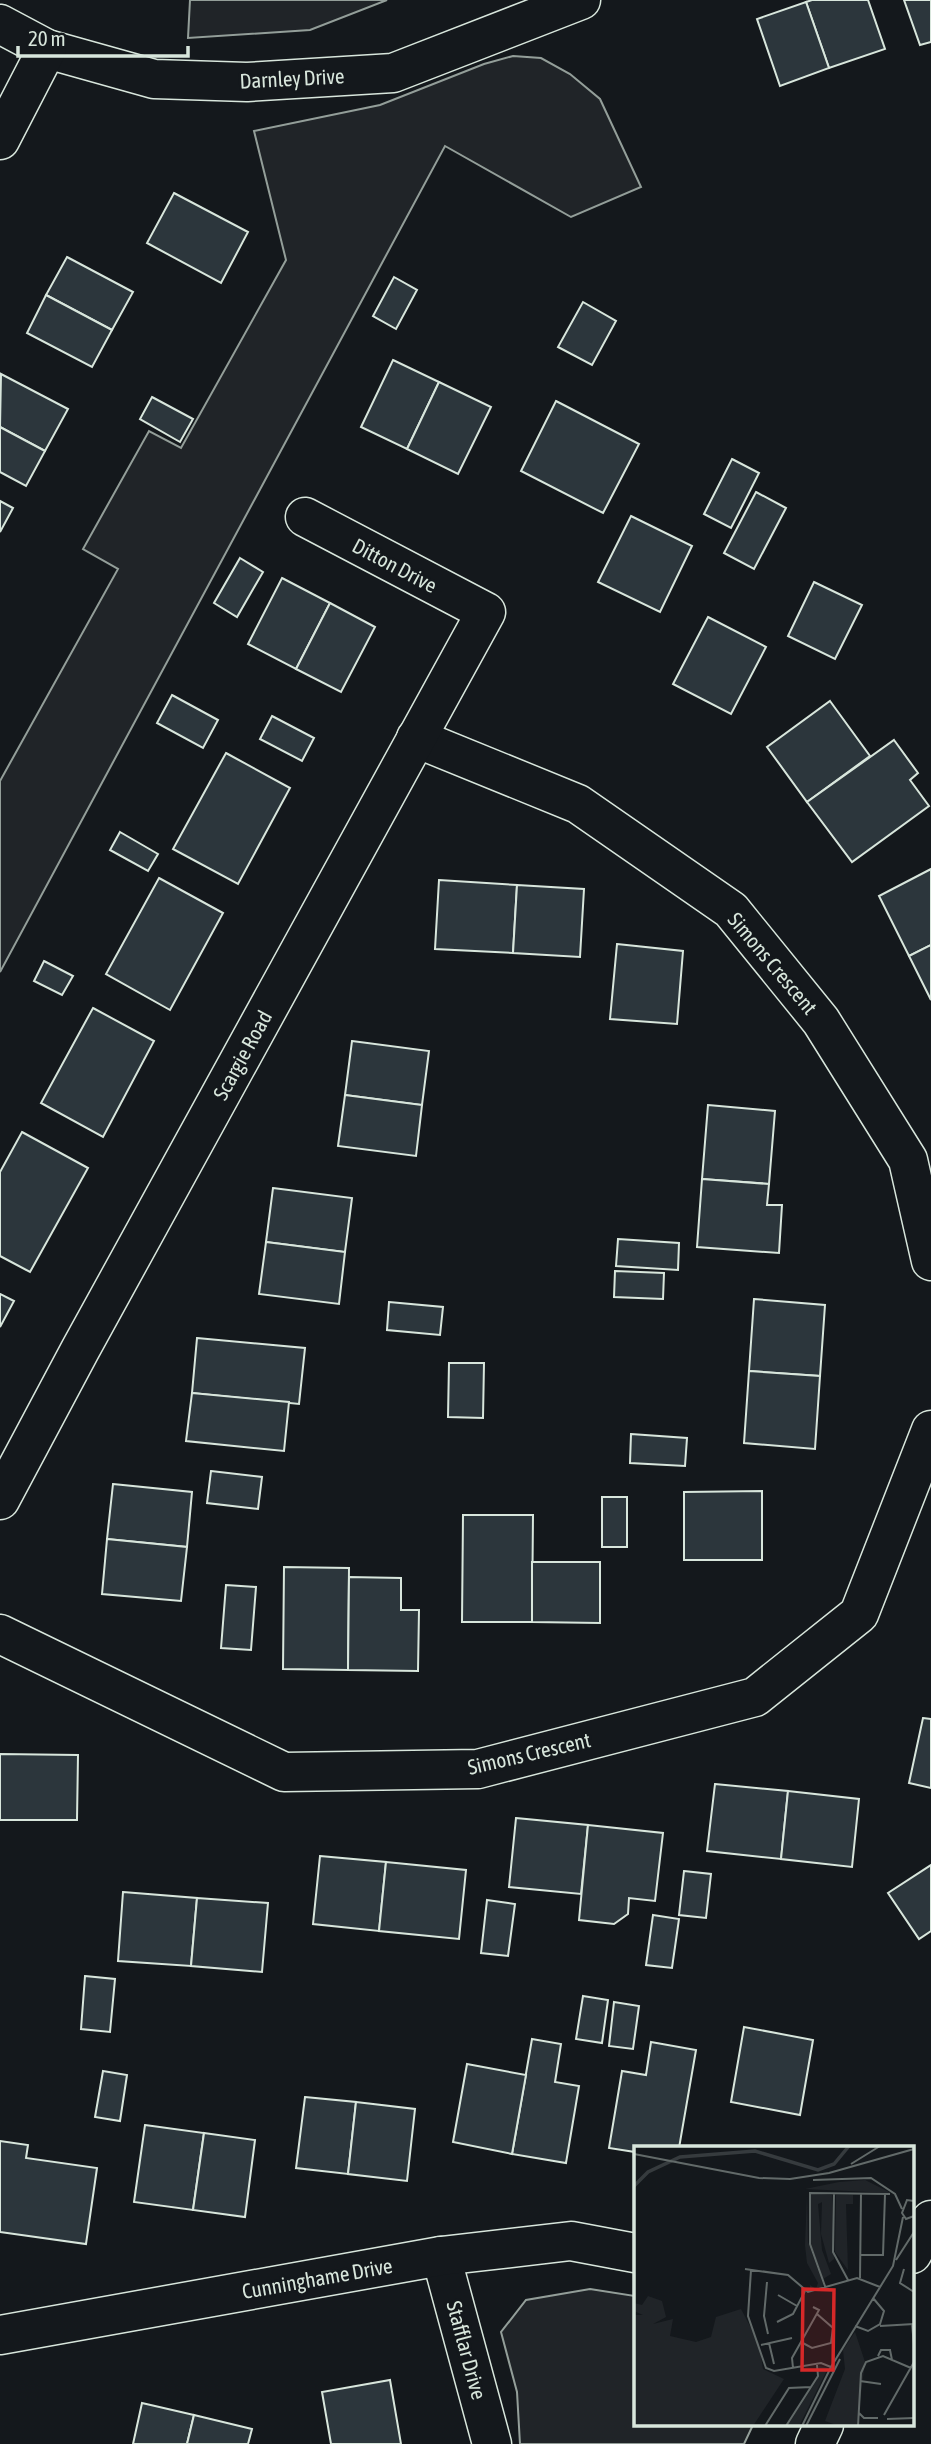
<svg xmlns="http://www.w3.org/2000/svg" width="931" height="2444" viewBox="0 0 931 2444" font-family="'Asap Condensed',sans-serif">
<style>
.green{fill:#202428;stroke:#939e99;stroke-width:2}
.building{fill:#2c363c;stroke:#d8e6dc;stroke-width:2}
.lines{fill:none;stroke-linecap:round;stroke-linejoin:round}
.street-casing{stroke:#d8e6dc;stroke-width:41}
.secondary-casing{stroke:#d8e6dc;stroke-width:41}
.street{stroke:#14181c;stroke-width:38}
.secondary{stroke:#14181c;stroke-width:38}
.labels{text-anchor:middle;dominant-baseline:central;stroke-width:5;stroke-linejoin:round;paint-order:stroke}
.street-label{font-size:21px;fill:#d8e6dc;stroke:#14181c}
.inset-river{fill:none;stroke:#363b3e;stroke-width:3.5}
.inset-road{fill:none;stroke:#626a69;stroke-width:2}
.view{fill:#d62828;fill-opacity:0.15;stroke:#d62828;stroke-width:3.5}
.inset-edge{fill:none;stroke:#d8e6dc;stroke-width:3.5}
</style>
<rect width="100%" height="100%" fill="#14181c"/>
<!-- green -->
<g class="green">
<path d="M190,0H387L310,30L188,38Z"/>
<path d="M513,56L541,58L570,74L600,99L641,187L571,217L445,146L0,972V781L118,569L83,549L149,431L181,448L286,260L254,131L380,105L484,64Z"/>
<path d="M590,2289L635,2296V2425H753L744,2444H520L517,2392L501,2332L526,2300Z"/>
</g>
<!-- building -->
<g class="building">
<path d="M812,0H868L885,49L829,68L806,2Z"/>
<path d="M904,0H931V42L920,45Z"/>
<path d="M806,2L829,68L780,86L757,19Z"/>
<path d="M174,193L248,232L221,283L147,243Z"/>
<path d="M67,257L133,292L112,330L46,295Z"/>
<path d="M394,277L417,290L396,329L373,316Z"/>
<path d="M46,295L112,330L92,367L27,333Z"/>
<path d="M583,302L616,321L592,365L558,347Z"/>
<path d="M393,360L439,382L407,449L361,427Z"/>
<path d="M1,374L68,409L45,451L0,427Z"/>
<path d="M439,382L491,407L458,474L407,449Z"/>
<path d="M152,397L193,419L180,442L140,419Z"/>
<path d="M556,401L639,444L603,513L521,471Z"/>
<path d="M0,427L45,451L26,486L0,472Z"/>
<path d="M732,459L759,473L731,528L704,514Z"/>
<path d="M756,492L786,508L754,569L724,553Z"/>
<path d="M0,501L13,508L0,532Z"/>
<path d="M631,516L692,546L660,612L598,582Z"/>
<path d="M240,558L263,572L237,617L214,603Z"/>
<path d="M282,578L330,603L296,669L248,644Z"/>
<path d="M814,582L862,605L835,659L788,636Z"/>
<path d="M330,603L375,627L341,692L296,669Z"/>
<path d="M708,617L766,647L731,714L673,684Z"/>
<path d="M172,695L218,720L203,748L157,723Z"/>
<path d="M830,701L870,756L807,802L767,747Z"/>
<path d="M272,716L314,738L302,761L260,739Z"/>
<path d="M894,740L918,773L910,780L929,806L852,862L807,802Z"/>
<path d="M226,753L290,788L238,884L173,849Z"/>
<path d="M120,832L158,854L148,871L110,850Z"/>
<path d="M931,869V945L909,956L879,896Z"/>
<path d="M159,878L223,913L170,1010L106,974Z"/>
<path d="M439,880L517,885L513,953L435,949Z"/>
<path d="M517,885L584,889L580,957L513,953Z"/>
<path d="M617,944L683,951L677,1024L610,1019Z"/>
<path d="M931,945V1000L909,956Z"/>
<path d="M44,961L73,976L62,995L34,981Z"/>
<path d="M93,1008L154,1041L103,1137L41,1103Z"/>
<path d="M352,1041L429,1051L422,1105L345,1095Z"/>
<path d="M345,1095L422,1105L416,1156L338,1146Z"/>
<path d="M708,1105L775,1111L769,1184L702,1179Z"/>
<path d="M22,1132L88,1168L30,1272L0,1256V1172Z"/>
<path d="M702,1179L769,1184L767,1205H782L779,1253L697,1247Z"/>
<path d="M273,1188L352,1198L345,1252L266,1242Z"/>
<path d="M618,1239L679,1243L678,1270L616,1266Z"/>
<path d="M266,1242L345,1252L339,1304L259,1294Z"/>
<path d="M615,1271L664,1273L663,1299L614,1297Z"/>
<path d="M0,1294L14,1301L0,1327Z"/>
<path d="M754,1299L825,1305L820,1376L749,1371Z"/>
<path d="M389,1302L443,1307L440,1335L387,1330Z"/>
<path d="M197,1338L305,1348L299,1404L192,1393Z"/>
<path d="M449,1363H484L483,1418L448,1417Z"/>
<path d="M749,1371L820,1376L815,1449L744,1443Z"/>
<path d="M192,1393L289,1402L284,1451L186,1441Z"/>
<path d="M631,1434L687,1438L685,1466L630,1463Z"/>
<path d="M211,1471L262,1477L258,1509L207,1503Z"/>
<path d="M113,1484L192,1492L187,1547L107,1539Z"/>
<path d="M762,1491V1560H684V1492Z"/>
<rect x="602" y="1497" width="25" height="50"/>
<path d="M463,1515H533L532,1622H462Z"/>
<path d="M107,1539L187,1547L181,1601L102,1594Z"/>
<path d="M532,1562H600V1623L532,1622Z"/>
<path d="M284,1567L349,1568L348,1670L283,1669Z"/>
<path d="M349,1577L401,1578V1610H419L418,1671L348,1670Z"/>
<path d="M226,1585L256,1587L251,1650L221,1648Z"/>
<path d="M923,1718L931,1719V1788L909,1783Z"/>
<path d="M0,1754L78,1755L77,1820H0Z"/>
<path d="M715,1784L788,1791L781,1859L707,1851Z"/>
<path d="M788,1791L859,1799L852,1867L781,1859Z"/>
<path d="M516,1818L588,1825L581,1894L509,1887Z"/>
<path d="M588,1825L663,1833L655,1901L629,1898L628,1914L614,1924L579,1920Z"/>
<path d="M320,1856L386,1862L379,1931L313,1924Z"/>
<path d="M386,1862L466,1870L459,1939L379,1931Z"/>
<path d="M931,1865V1931L919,1939L888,1893Z"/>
<path d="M684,1871L711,1874L706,1918L679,1915Z"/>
<path d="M123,1892L197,1898L191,1966L118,1961Z"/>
<path d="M197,1898L268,1903L262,1972L191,1966Z"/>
<path d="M487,1900L515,1904L508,1956L481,1953Z"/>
<path d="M653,1915L679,1919L672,1968L646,1965Z"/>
<path d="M85,1976L115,1979L110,2032L81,2029Z"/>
<path d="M583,1996L608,2000L602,2043L576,2039Z"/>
<path d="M614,2002L639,2006L633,2049L609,2046Z"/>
<path d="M744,2027L813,2040L800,2115L731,2102Z"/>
<path d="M532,2039L561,2044L555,2082L579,2086L566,2163L512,2154Z"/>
<path d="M651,2042L696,2050L679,2148H635V2152L609,2148L622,2071L646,2075Z"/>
<path d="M467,2064L526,2075L512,2154L453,2142Z"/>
<path d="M103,2071L127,2075L120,2121L95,2117Z"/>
<path d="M305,2097L356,2102L348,2174L296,2168Z"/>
<path d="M356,2102L415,2109L407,2181L348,2174Z"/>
<path d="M145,2125L204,2133L193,2210L134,2202Z"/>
<path d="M204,2133L255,2140L245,2217L193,2210Z"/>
<path d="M0,2141L28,2145L26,2158L97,2168L86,2244L0,2232Z"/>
<path d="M390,2380L401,2444H331L322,2392Z"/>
<path d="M142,2403L194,2415L187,2444H133Z"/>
<path d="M194,2415L252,2429L248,2444H187Z"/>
</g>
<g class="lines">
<!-- street casing -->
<g class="street-casing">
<g id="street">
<path d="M0,24L47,49L154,79L247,82L393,73L581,0"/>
<path d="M0,140L47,49"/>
<path d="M416,738L578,804L731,910L821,1021L908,1160L931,1261"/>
<path d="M0,1500L80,1350L486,612L305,517"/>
<path d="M0,1634L284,1772L478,1769L755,1697L859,1614L931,1430"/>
<path d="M441,2256L492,2444"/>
<path d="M0,2335L441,2256L571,2241L635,2253"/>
</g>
</g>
<!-- secondary casing -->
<g class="secondary-casing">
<g id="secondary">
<path d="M912,2254L931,2220"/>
<path d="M815,2444L824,2425"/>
</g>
</g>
<!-- street -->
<use href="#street" class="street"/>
<!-- secondary -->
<use href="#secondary" class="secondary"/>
</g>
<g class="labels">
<!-- street labels -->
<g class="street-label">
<text transform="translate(292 78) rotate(-3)">Darnley Drive</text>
<text transform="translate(395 565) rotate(28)">Ditton Drive</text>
<text transform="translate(773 963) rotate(50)">Simons Crescent</text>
<text transform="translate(242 1055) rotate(-61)">Scargie Road</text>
<text transform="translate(529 1753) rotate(-13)">Simons Crescent</text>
<text transform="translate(317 2278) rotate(-10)">Cunninghame Drive</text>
<text transform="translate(467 2350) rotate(75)">Stafflar Drive</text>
</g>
</g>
<!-- overview -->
<g transform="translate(634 2146)">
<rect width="280" height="280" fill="#14181c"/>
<path d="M231,34L257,47L171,43L205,36ZM177,48L198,49L200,113L195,117L187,88L188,56L184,58L188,104L197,128L189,133L176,96ZM202,49H219V58H212L214,124L201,106ZM173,50L174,96L189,138L188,142L180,145H176V139L182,143L184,137L173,117L171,99ZM14,150L28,155L32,171L19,178L39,173L36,190L62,196L77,191L82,171L107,163L125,197L129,223L150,233L119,280H0V169H9L0,165V157L8,159ZM221,186L231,216L223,280H205L191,275L211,223L209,204ZM185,220L194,222L165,280H153L183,234Z" fill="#202428"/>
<path class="inset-river" d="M0,40L14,26L46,11L121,5L184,24L200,18L215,0"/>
<path class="inset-road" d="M0,8L125,32L156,33L195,27L280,3M217,18L246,0M179,34L237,32L261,48L268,63M200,47L199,106L214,134M280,55L273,54L268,67L272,73L280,70M226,109H249L251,48M262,114L280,86M111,123L154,129L174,146L223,132L246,141M270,123L266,137L280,146M117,124L114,170L132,222L140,225L187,217L197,221M226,132L227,47M133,136L130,170L134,188M192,143L176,98V47L256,48M144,149L163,160M143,176L159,168L171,145M278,178L280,199M221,180L234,185L246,178L250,165L239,152M246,180L280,178M167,196L178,202L197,197L199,182L183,168M135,197L140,218M127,199L158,192M244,210L247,204H256L258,214M159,222L158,212L185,164L179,161M226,235L247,238M225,267L230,272H244M250,269L280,216M253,273L280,272M131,280L155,242L177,241M152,280L184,230L183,219M168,280L197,221L259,120L269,71M172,280L206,213M224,280L227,227L232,216L249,210L277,222"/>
<path class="view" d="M169,143L200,144L199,224H168Z"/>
<rect width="280" height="280" class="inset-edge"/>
</g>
<!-- scale -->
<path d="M18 46v10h170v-10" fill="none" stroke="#d8e6dc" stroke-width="3.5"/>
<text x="28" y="46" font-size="21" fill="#d8e6dc" stroke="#14181c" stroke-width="5" paint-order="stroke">20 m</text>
</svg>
